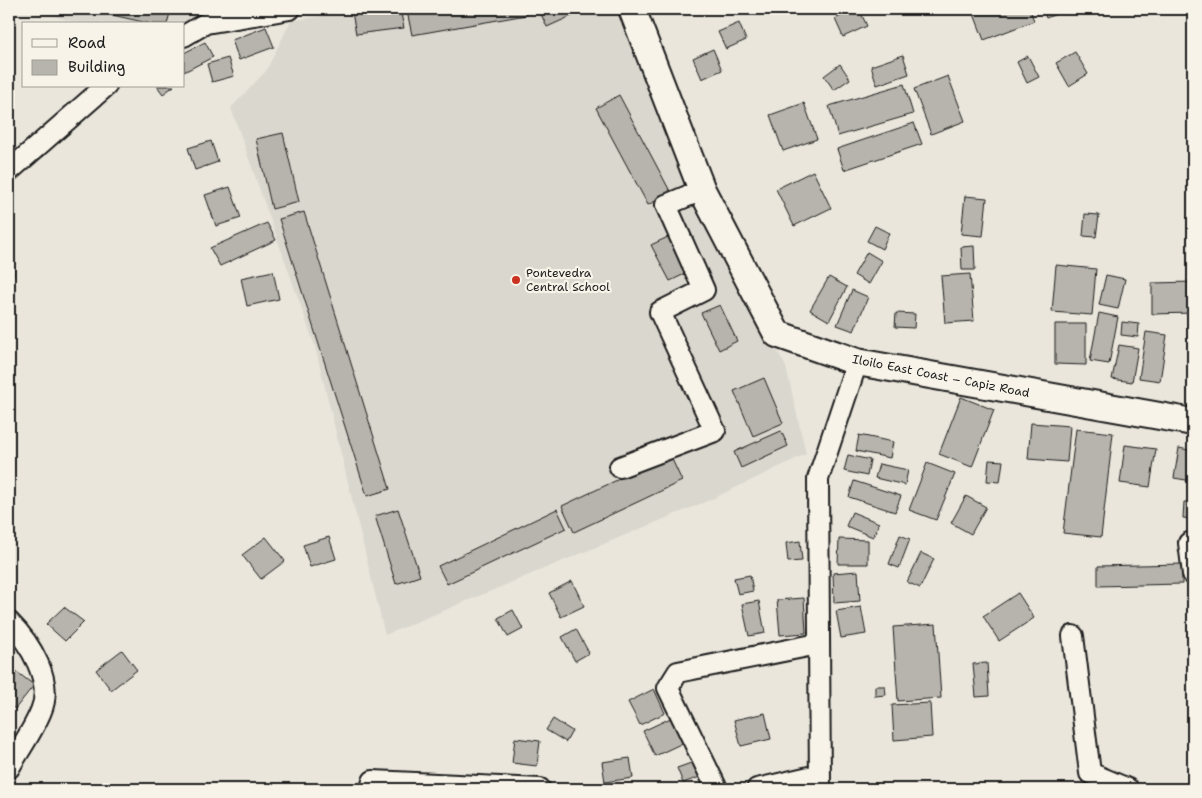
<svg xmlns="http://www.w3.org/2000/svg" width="1202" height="798" viewBox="0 0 1202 798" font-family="'Shantell Sans',sans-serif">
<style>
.built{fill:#dad7ce}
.building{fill:#b6b4ac;stroke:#1c1c1c}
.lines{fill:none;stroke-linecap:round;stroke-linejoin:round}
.minor-casing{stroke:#1c1c1c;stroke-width:24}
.major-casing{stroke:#1c1c1c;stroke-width:30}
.minor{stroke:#f7f3e8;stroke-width:20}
.major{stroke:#f7f3e8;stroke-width:26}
.poi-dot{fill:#c8321e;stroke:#f7f3e8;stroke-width:2}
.labels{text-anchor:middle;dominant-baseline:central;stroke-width:4.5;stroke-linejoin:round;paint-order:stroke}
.poi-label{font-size:12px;fill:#1c1c1c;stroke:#f7f3e8;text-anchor:start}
.street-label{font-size:12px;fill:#1c1c1c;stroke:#f7f3e8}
</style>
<rect width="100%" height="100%" fill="#eae6dc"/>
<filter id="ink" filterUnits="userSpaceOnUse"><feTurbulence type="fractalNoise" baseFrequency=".02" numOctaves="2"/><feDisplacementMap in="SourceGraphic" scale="10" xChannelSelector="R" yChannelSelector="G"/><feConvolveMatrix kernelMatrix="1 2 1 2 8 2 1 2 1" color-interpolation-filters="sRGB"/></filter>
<g filter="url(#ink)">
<!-- built -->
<g class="built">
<path d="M28,9H228L184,31V24H81Z"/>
<path d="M363,9H623L704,215L786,367L806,454L712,499L385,635L315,346L231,108L266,71L291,21Z"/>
</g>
<!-- building -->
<g class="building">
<path d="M86,9H171L167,24H152Z"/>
<path d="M373,9H400L404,28L356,34L352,12Z"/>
<path d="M421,9H525L526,15L412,35L407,11Z"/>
<path d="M548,9H587L547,27L540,12Z"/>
<path d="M855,9H859L867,26L843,37L835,19Z"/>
<path d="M972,9H1030L1034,21L984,40Z"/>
<path d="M1043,9H1063L1064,11L1046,18Z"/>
<path d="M739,23L746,40L726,49L718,32Z"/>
<path d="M266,27L274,47L239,60L232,40Z"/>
<path d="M205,42L213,57L184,72V53Z"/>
<path d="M713,49L722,70L702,79L693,58Z"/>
<path d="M1075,52L1088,74L1069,86L1056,63Z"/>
<path d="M903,55L909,74L877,85L871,66Z"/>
<path d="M1028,56L1039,77L1027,83L1017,62Z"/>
<path d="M228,58L234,76L212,82L207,64Z"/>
<path d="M840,64L850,79L834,90L824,76Z"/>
<path d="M948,76L965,121L931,134L914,89Z"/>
<path d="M904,84L913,114L838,136L829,106Z"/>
<path d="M157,86H174L163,94Z"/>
<path d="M619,95L671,193L648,205L596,108Z"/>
<path d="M804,103L817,139L783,151L770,115Z"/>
<path d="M914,123L922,144L844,170L837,149Z"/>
<path d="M283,133L299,202L272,209L256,139Z"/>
<path d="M211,141L218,162L195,170L188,148Z"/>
<path d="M813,171L831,208L794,226L776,189Z"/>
<path d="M230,187L241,218L216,226L205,195Z"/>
<path d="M965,196L987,198L983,236L961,234Z"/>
<path d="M304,212L390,489L367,496L279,219Z"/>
<path d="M1085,214L1099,215L1096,237L1083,236Z"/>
<path d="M267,223L276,240L220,266L210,248Z"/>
<path d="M875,226L889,233L882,249L867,241Z"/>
<path d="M672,235L691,271L670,281L651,245Z"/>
<path d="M974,246L975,270H962L961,247Z"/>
<path d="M867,252L882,261L869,284L854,275Z"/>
<rect x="9" y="253" width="5" height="22"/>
<path d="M1056,265L1096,269L1092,315L1052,312Z"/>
<path d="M273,271L279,299L247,306L241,278Z"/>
<path d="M970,274L974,321L945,323L941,276Z"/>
<path d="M1106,275L1125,279L1118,309L1099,305Z"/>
<path d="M829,277L847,287L829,321L810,310Z"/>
<path d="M1193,282V313L1152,314V283Z"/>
<path d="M852,290L868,297L854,331L837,325Z"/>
<path d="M720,305L737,341L719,350L701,313Z"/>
<path d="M896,313L915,314L914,328L895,327Z"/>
<path d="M1099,313L1118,317L1109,364L1090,361Z"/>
<path d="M1122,322L1139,324L1138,337L1121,335Z"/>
<path d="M1055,324H1086V365L1055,364Z"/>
<path d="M1146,332L1167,335L1160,381L1139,378Z"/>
<path d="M1188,336H1193V385H1189Z"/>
<path d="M1119,345L1138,348L1132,382L1112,379Z"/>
<path d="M764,378L783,423L753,436L734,391Z"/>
<path d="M961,397L994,410L972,467L939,454Z"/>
<path d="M1031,423L1070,426L1067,462L1028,459Z"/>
<path d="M1076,429L1113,433L1101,537L1063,533Z"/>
<path d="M781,431L788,446L741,468L734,452Z"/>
<path d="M859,435L893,442L890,458L856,451Z"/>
<path d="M1125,445L1156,449L1150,487L1120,483Z"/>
<path d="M1179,448L1193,451L1192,481L1174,478Z"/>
<path d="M670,455L682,481L574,532L562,506Z"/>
<path d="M848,455L870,460L867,476L844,471Z"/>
<path d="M989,460L1003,461L1000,482L987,481Z"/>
<path d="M927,463L955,474L936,520L909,510Z"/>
<path d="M879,464L908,470L905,485L875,478Z"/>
<path d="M854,481L901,496L895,512L849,497Z"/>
<path d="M966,496L986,507L971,534L951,523Z"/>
<path d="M1184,502H1193V519L1183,518Z"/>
<path d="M398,509L420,576L396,584L375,516Z"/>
<path d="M557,509L566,528L447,584L438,566Z"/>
<path d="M852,512L879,523L873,537L846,526Z"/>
<path d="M900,535L910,539L899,568L889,564Z"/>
<path d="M266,537L285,561L261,579L242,555Z"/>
<path d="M329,537L336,559L310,567L303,545Z"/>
<path d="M839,539L868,540V564H838Z"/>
<path d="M800,541L802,561L788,562L786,543Z"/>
<path d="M921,553L934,559L920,588L907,582Z"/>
<path d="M1182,564V584L1098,586V566Z"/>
<path d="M858,571L860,601L834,603L833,573Z"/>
<path d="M750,575L753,591L738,594L734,578Z"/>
<path d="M572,581L584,606L561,617L549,593Z"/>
<path d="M1018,593L1034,618L999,641L983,616Z"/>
<path d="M804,598L806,633L780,635L777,600Z"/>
<path d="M759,601L765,633L749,636L742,604Z"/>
<path d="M64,607L84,622L65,641L46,624Z"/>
<path d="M861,607L866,634L841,638L836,611Z"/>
<path d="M513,610L523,629L508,637L498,618Z"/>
<path d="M936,624L941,698L898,701L893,627Z"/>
<path d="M576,629L589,653L575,661L562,637Z"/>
<path d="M122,650L137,670L111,690L96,670Z"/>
<path d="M987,663L989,696L976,697L973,664Z"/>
<path d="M9,666L34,685L15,709L9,704Z"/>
<path d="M875,686H885L886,695L875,696Z"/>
<path d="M654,689L665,713L640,725L628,702Z"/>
<path d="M930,703L932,737L894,740L892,705Z"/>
<path d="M765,713L771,739L741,746L734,720Z"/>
<path d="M675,716L687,741L655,756L643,731Z"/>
<path d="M553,719L572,731L566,742L546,730Z"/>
<path d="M515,738L540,741L537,766L512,763Z"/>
<path d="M630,758L633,778L605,782L602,762Z"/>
<path d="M694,762L700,777L683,783L677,768Z"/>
</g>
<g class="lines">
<!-- minor casing -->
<g class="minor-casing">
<g id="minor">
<path d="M184,36L206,23L290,9"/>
<path d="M9,171L106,86"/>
<path d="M620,467L715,431L660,312L704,290L666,205L702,190"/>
<path d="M1193,543H1189L1193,574"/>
<path d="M9,622C30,643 54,681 41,711C33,731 19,750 9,768"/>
<path d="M1073,636L1090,773L1128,789"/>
<path d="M371,789L373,781L540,789"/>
<path d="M717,789L668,688L678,672L818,644"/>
<path d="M757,789L818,775"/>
<path d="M820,789L818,479L857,362"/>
</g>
</g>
<!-- major casing -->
<g class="major-casing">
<path id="major" d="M632,9L702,190L777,334L857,362L1193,422"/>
</g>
<!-- minor -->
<use href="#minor" class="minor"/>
<!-- major -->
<use href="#major" class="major"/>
</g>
</g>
<!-- markers -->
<circle class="poi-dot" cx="516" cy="280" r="5"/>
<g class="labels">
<!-- poi labels -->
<g class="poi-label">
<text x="526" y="273">Pontevedra<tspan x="526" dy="14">Central School</tspan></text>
</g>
<!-- street labels -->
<g class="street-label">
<text transform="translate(941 376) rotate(11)">Iloilo East Coast – Capiz Road</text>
</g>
</g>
<!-- margin -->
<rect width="1202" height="798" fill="none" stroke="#f7f3e8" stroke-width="30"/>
<rect x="15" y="15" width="1172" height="768" fill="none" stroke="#1c1c1c" stroke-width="2" filter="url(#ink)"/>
<!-- legend -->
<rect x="22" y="22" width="162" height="65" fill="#f7f3e8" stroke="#9f9d96"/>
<rect x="32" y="39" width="25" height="8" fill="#f7f3e8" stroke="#9f9d96"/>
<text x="68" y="48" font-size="15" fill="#1c1c1c">Road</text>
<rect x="32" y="60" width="25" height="15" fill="#b6b4ac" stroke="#9f9d96"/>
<text x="68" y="72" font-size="15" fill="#1c1c1c">Building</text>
</svg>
